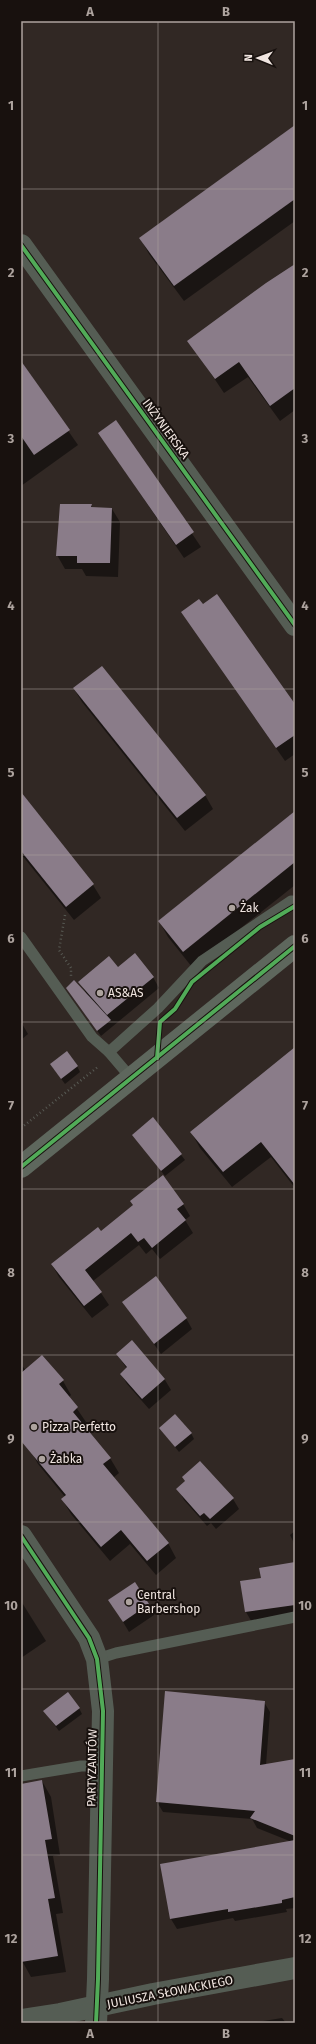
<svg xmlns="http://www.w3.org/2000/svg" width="316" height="2044" viewBox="0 0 316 2044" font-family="'Fira Sans',sans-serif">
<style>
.shadow{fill:#0007}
.building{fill:#8a7c89}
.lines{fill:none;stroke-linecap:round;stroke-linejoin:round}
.path{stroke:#585a54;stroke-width:2.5;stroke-dasharray:1 3;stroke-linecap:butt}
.lane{stroke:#555d54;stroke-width:11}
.street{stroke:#555d54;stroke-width:22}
.secondary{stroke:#5e675d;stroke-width:22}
.cycleway-casing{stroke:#18110e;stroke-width:6}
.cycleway{stroke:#51ab58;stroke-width:4}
.grid{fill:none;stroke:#ada39e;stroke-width:1;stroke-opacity:0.55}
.poi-dot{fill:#ada39e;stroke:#18110e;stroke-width:1.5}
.labels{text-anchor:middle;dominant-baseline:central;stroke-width:4;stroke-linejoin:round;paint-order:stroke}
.street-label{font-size:12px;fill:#f0e5e0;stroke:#18110e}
.poi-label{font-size:12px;fill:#f0e5e0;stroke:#18110e;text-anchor:start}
.neatline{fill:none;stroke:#ada39e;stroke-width:1.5}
.grid-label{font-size:13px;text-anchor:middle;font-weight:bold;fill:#ada39e}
</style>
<rect width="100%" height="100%" fill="#312824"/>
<!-- shadow -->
<g class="shadow">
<path d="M295,126V221L184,301L149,254L140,238Z"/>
<path d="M295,264V410L280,421L248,377L224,393L189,341Z"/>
<path d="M21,363L78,445L21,486Z"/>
<path d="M116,421L201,547L184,558L99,433Z"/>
<path d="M91,505L93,508L112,509L120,522L118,577L86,576L82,569H65L57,555Z"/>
<path d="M182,612L295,706V754L285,761Z"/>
<path d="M74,689L205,795L213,809L185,831L82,702Z"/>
<path d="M21,794L93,885L101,898L74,920L21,854Z"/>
<path d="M295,812V885L192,967L168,937L159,921Z"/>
<path d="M118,968L153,977L159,988L101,1036L70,993L87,995L80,982Z"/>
<path d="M21,1022L28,1034L21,1040Z"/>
<path d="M295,1062V1188L271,1157L232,1187L200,1148L191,1132Z"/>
<path d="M51,1065L77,1066L80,1072L65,1084Z"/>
<path d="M153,1119L185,1160L165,1176L133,1135Z"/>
<path d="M183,1204L190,1216L185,1220L193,1233L160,1259L152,1249L146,1254L139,1245L93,1281L109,1305L92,1318L59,1277L52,1265L101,1232Z"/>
<path d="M124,1302L186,1318L192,1329L161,1354Z"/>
<path d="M132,1341L165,1380L171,1390L149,1409L127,1384L121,1374L127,1369L117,1354Z"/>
<path d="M21,1365L26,1370L63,1381L71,1395L69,1397L86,1422L83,1425L110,1458L119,1473L113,1478L168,1543L176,1558L156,1575L130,1544L110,1561L71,1514L62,1499L65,1497L38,1464L21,1433Z"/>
<path d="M161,1429L191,1433L194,1439L179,1452Z"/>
<path d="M183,1478L233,1499L239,1509L216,1529L211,1523L207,1526L184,1500L178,1489L186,1482Z"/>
<path d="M295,1531V1545L290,1535Z"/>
<path d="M295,1563V1621L254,1626L246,1612L262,1578Z"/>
<path d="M134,1584L154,1615L129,1632L116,1610Z"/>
<path d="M21,1601L46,1641L21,1658Z"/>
<path d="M264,1702L270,1712L266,1765L295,1760V1908L286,1909L287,1912L235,1921L233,1918L177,1929L171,1919L162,1865L292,1842L257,1828L252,1819L163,1812L157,1802Z"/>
<path d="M79,1708L82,1714L59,1731L44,1711Z"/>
<path d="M42,1781L51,1797L60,1855L53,1856L63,1913L56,1914L66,1972L31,1977L21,1959V1785Z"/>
<path d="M282,2018L286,2023H251Z"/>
</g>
<!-- building -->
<g class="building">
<path d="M295,125V199L174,286L139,238Z"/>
<path d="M295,264V388L270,406L239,362L215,379L187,341L266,283Z"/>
<path d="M21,361L70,430L34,455L21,436Z"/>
<path d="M116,420L194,532L176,545L98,433Z"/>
<path d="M60,504H92L91,507L112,508L110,563H77V556H56Z"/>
<path d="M217,594L295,704V735L276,748L181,612L199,599L203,604Z"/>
<path d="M102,666L206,795L177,818L73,688Z"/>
<path d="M21,792L94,884L66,907L21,851Z"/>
<path d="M295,811V862L183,952L158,921Z"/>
<path d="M135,953L154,977L107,1015L78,982L109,956L118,967Z"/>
<path d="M74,980L111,1020L97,1031L66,988Z"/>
<path d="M295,1047V1185L261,1142L223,1172L190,1132Z"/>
<path d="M67,1051L78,1066L61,1079L50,1064Z"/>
<path d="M153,1117L182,1154L161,1171L132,1135Z"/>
<path d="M163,1175L184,1204L177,1209L186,1220L152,1248L144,1238L138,1242L131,1233L85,1270L102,1292L84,1306L51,1264L98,1227L101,1231L133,1205L130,1201Z"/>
<path d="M156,1276L187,1318L154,1344L122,1302Z"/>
<path d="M132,1340L165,1379L142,1399L120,1374L127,1367L116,1354Z"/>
<path d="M42,1355L64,1380L59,1384L78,1407L73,1412L111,1458L103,1464L169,1543L147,1561L121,1530L101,1547L61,1499L66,1495L21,1441V1373Z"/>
<path d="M175,1414L192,1433L175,1447L159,1428Z"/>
<path d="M200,1461L234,1498L210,1519L204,1513L200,1516L176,1489L185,1481L182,1477Z"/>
<path d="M295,1562V1605L245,1612L240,1581L261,1578L259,1568Z"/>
<path d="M135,1582L149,1604L123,1622L108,1600Z"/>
<path d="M165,1691L265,1701L260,1765L295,1759V1836L250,1818L255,1811L156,1802Z"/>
<path d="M68,1692L80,1708L56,1726L43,1711Z"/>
<path d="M42,1780L52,1839L45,1840L55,1898L48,1899L58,1956L21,1962V1784Z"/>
<path d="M295,1840V1897L282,1900V1903L228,1912V1909L170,1919L160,1864Z"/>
</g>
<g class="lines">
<!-- path -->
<g class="path">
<path d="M65,915L59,950L71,968V977"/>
<path d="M21,1128L99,1066"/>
</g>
<!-- lane -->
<g class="lane">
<path d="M21,937L92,1037L109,1052"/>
<path d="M132,1079L109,1052L158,1008L202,961L291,901H295"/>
<path d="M97,1659L116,1653L295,1617"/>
<path d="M21,1776L81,1766H102"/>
</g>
<!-- street -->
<g class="street">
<path d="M21,245L295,625"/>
<path d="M21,1536L89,1638L97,1659L103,1711L98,1979L96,2023"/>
<path d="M21,2020L60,2014L153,1994L295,1968"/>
</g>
<!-- secondary -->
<path class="secondary" d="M21,1167L295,946"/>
<!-- cycleway casing -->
<g class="cycleway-casing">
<g id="cycleway">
<path d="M21,245L295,625"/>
<path d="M157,1058L160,1022L175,1009L192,982L260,927L295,906"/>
<path d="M21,1167L295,946"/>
<path d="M21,1536L89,1638L97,1659L103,1711L98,1979L96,2023"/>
</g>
</g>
<!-- cycleway -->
<use href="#cycleway" class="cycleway"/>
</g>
<!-- grid -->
<path class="grid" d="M158,21V2023M21,189H295M21,355H295M21,522H295M21,689H295M21,855H295M21,1022H295M21,1189H295M21,1355H295M21,1522H295M21,1689H295M21,1855H295"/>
<!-- markers -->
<g class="poi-dot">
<circle cx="232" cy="908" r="4"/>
<circle cx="100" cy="993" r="4"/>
<circle cx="34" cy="1427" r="4"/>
<circle cx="42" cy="1459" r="4"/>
<circle cx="129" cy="1602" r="4"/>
</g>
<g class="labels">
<!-- street labels -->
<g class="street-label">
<text transform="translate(166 429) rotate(54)">INŻYNIERSKA</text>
<text transform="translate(92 1768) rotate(-89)">PARTYZANTÓW</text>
<text transform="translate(170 1992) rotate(-11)">JULIUSZA SŁOWACKIEGO</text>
</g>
<!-- poi labels -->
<g class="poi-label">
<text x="240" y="908">Żak</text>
<text x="108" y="993">AS&amp;AS</text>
<text x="42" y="1427">Pizza Perfetto</text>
<text x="50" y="1459">Żabka</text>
<text x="137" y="1595">Central<tspan x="137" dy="14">Barbershop</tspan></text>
</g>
</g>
<!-- border -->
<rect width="316" height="2044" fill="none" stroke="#18110e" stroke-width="44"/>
<!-- north arrow -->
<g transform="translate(258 58) rotate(271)" stroke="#18110e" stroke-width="3" paint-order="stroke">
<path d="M0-3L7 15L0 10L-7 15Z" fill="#f0e5e0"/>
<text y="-6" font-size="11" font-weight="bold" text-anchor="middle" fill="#f0e5e0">N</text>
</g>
<rect x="22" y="22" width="272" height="2000" class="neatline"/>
<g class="grid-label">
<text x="90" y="16">A</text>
<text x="226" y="16">B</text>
<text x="11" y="110">1</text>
<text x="305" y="110">1</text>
<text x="11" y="277">2</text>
<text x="305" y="277">2</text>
<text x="11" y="443">3</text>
<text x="305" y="443">3</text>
<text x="11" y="610">4</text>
<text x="305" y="610">4</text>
<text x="11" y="777">5</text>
<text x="305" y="777">5</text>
<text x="11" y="943">6</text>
<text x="305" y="943">6</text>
<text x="11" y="1110">7</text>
<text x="305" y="1110">7</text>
<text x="11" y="1277">8</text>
<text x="305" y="1277">8</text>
<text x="11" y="1443">9</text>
<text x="305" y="1443">9</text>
<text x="11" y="1610">10</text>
<text x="305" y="1610">10</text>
<text x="11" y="1777">11</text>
<text x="305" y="1777">11</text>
<text x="11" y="1943">12</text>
<text x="305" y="1943">12</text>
<text x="90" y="2038">A</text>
<text x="226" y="2038">B</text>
</g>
</svg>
